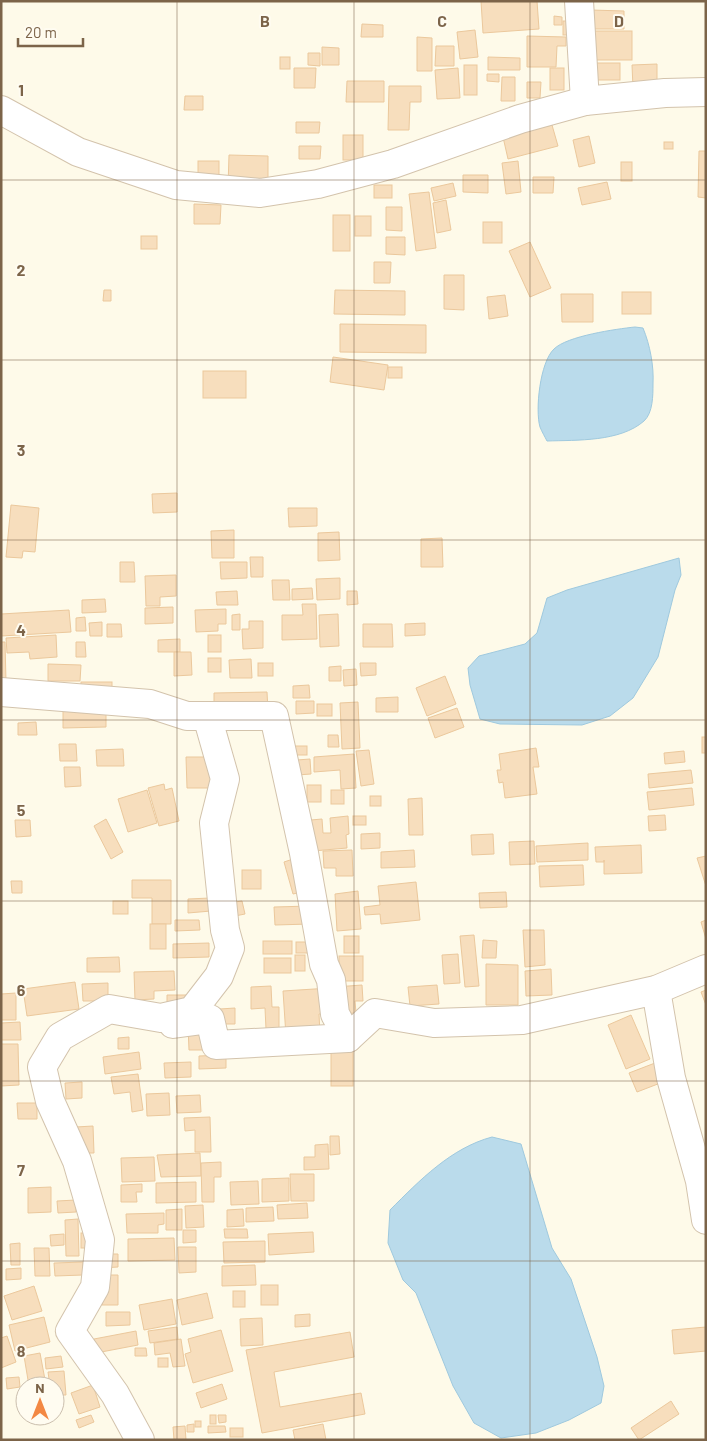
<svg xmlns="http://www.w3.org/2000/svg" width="707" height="1441" viewBox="0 0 707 1441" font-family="Barlow,sans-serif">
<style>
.water{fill:#badbeb;stroke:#9fc9de}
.building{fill:#f7debd;stroke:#ebc89c}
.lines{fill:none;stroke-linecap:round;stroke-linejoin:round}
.minor-casing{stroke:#d3c3ac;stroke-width:30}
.minor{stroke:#fff;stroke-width:28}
.grid{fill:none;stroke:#7c6449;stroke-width:1;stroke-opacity:0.55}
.grid-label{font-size:16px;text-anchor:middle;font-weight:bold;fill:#7c6449;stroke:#fffcf1;stroke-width:4;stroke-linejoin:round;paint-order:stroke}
</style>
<rect width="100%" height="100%" fill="#fefae9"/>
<!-- water -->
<g class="water">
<path d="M635,327L643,328C650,345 654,366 653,384C653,395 653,413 644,421C620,442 577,440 547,441C545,437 542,432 540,427C535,410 540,362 554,349C567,336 616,329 635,327Z"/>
<path d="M679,558L681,575L675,590L658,657L633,698L610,716L582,725L500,724L480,719L470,685L468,668L479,656L525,644L537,633L547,598L567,590Z"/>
<path d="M492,1137L521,1144L552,1248L571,1279L597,1357L604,1386L601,1403L569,1420L536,1433L501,1438L474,1423L453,1386L416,1293L403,1280L388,1243L390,1210C420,1180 451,1148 492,1137Z"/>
</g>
<!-- building -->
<g class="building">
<path d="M481,1H537L539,29L483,33Z"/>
<path d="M591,10L624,11V29H591Z"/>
<path d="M554,16L562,17V25H554Z"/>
<rect x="563" y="21" width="13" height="14"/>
<path d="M362,24L383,25V37H361Z"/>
<path d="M475,30L478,57L460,59L457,32Z"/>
<rect x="589" y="31" width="43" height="29"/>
<path d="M527,36L566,37V46H557L556,67H527Z"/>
<path d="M417,37L432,38V71H417Z"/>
<path d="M436,46H454V66H435Z"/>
<path d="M322,47L339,48V65H322Z"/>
<path d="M308,53H320V66L308,65Z"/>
<rect x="280" y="57" width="10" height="12"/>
<path d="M488,57L520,58V70H488Z"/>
<rect x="591" y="63" width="29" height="17"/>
<path d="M657,64V87L633,88L632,65Z"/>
<rect x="464" y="65" width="13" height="30"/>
<path d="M294,68H316L315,88H294Z"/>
<path d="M458,68L460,98L437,99L435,70Z"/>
<rect x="550" y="68" width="14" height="22"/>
<path d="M487,74H499V82L487,81Z"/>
<path d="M502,77H515V101H501Z"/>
<path d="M347,81H384V102H346Z"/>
<path d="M527,82H541L540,98H527Z"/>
<path d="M389,86H421V102H410L409,130H388Z"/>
<path d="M185,96H203V110H184Z"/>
<path d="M296,122H320L319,133H296Z"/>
<path d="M552,125L558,146L508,159L503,137Z"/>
<rect x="343" y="135" width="20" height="25"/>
<path d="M589,136L595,163L579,167L573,140Z"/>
<rect x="664" y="142" width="9" height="7"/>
<path d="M299,146H321L320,159H299Z"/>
<path d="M699,151H706V198L698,197Z"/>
<path d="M229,155L268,156V187H228Z"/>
<rect x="198" y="161" width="21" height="22"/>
<path d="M518,161L521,192L506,194L502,163Z"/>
<rect x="621" y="162" width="11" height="19"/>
<path d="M463,175H488V193L463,192Z"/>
<path d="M533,177H554L553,193H533Z"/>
<path d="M607,182L611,199L582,205L578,188Z"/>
<path d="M453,183L456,196L434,201L431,188Z"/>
<rect x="374" y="185" width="18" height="13"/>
<path d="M429,192L436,248L416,251L409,194Z"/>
<path d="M446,200L451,230L437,233L433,203Z"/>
<path d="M194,204L221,205L220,224H194Z"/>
<path d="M386,207H402V231L386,230Z"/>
<rect x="333" y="215" width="17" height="36"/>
<rect x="355" y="216" width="16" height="20"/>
<rect x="483" y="222" width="19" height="21"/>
<rect x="141" y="236" width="16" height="13"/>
<path d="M386,237H405V255L386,254Z"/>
<path d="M530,242L551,288L530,297L509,251Z"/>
<path d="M374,262H391L390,283H374Z"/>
<path d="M444,275H464V310L444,309Z"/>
<path d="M104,290H111V301H103Z"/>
<path d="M335,290L405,291V315L334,314Z"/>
<rect x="622" y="292" width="29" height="22"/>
<path d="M561,294H593V322H562Z"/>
<path d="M505,295L508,316L489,319L487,297Z"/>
<path d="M340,324L426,325V353L340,352Z"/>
<path d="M333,357L388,365L384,390L330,382Z"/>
<rect x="388" y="367" width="14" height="11"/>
<rect x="203" y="371" width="43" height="27"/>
<path d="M177,493V512L153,513L152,494Z"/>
<path d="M11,505L39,508L35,552L23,551L22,558L6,557Z"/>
<path d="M288,508H317V526L289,527Z"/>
<path d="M234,530V558H212L211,531Z"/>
<path d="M339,532L340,560L318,561V533Z"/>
<path d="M442,538L443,567H421V539Z"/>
<path d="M250,557H263V577H251Z"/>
<path d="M120,562H134L135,582H120Z"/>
<path d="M220,562H247V578L221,579Z"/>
<path d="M176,575V596L160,597V606H146L145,576Z"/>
<path d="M340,578V599L317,600L316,579Z"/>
<path d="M272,580H289L290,600H273Z"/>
<path d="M312,588L313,599L292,600V589Z"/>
<path d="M237,591L238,605H217L216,592Z"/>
<path d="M347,591H357L358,604L347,605Z"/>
<path d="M105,599L106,612L82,613V600Z"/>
<path d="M302,604H316L317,639L282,640V615H303Z"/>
<path d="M173,607V623L145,624V608Z"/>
<path d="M226,609V624H218V631L196,632L195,610Z"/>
<path d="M69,610L71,632L1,636V614Z"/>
<path d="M240,614V630H232V615Z"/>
<path d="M338,614L339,646L320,647L319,615Z"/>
<path d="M85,617L86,631H76V618Z"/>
<path d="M249,621H263V648L243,649L242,629H249Z"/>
<path d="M102,622V636H90L89,623Z"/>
<path d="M425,623V635L405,636V624Z"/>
<path d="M107,624H121L122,637H107Z"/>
<path d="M363,624H392L393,647H363Z"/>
<path d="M56,635L57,657L30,659L29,652L7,653L6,638Z"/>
<rect x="208" y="635" width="13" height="17"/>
<path d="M180,639V652H158V640Z"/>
<path d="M1,642H5L6,682L1,683Z"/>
<path d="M76,642H85L86,657H76Z"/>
<path d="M174,652H191L192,675L174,676Z"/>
<rect x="208" y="658" width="13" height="14"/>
<path d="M251,659L252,678H230L229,660Z"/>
<rect x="258" y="663" width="15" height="13"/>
<path d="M360,663H376V675L361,676Z"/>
<path d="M48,664L81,665L80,681H48Z"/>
<path d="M341,666V681H329V667Z"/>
<path d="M356,669L357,685L344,686L343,670Z"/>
<path d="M445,676L456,704L427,716L416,688Z"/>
<rect x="81" y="682" width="31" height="14"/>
<path d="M309,685L310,698H293V686Z"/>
<path d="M267,692L268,711L214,712V693Z"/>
<path d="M398,697V712H376V698Z"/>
<path d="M296,701H314V713L296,714Z"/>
<path d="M358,702L360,748L342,749L340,703Z"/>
<rect x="317" y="704" width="15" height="12"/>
<path d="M106,707V727L63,728V709Z"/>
<path d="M457,708L464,727L435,738L428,718Z"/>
<path d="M36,722L37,735H18V723Z"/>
<path d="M328,735H338L339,747H328Z"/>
<rect x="702" y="737" width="4" height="16"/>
<path d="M59,744H76L77,761H60Z"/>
<rect x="291" y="746" width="16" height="9"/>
<path d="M536,748L539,767H533L537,794L505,798L503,782L499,783L497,770H501L499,754Z"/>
<path d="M123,749L124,766H97L96,750Z"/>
<path d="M369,750L374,784L361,786L356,751Z"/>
<path d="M684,751L685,762L665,764L664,753Z"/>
<path d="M354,754L356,788L341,789L340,770L314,772V757Z"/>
<path d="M186,757H212L213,788H187Z"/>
<path d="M310,759L311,774L297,775V760Z"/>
<path d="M64,767H80L81,786L65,787Z"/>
<path d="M691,770L693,783L649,788L648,774Z"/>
<path d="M164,784L165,790L172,788L179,821L159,826L148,788Z"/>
<rect x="307" y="785" width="14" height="17"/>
<path d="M692,788L694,805L649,810L647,792Z"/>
<path d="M147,790L157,823L128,832L118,799Z"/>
<rect x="331" y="790" width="13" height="14"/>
<rect x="370" y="796" width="11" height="10"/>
<path d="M422,798L423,835H409L408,799Z"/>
<path d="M665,815L666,830L649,831L648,816Z"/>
<path d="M348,816L349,834L346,835L347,848L313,851L311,820L322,819L323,833H331L330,818Z"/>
<rect x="353" y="816" width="13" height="9"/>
<path d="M106,819L123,852L111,859L94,826Z"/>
<path d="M15,820H30L31,836L16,837Z"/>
<path d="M380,833V848L361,849V834Z"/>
<path d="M493,834L494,854L472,855L471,835Z"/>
<path d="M534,841L535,864L510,865L509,842Z"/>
<path d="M588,843V860L537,862L536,846Z"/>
<path d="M641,845L642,873L604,874V860V862H596L595,847Z"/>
<path d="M352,850L353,876H336V868H324L323,851Z"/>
<path d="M414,850L415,867L381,868V852Z"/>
<path d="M706,856V886L697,858Z"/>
<path d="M296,858L306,891L293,894L284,862Z"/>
<path d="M583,865L584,885L540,887L539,866Z"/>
<rect x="242" y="870" width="19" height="19"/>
<path d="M132,880H171V924H152V898H132Z"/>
<path d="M11,881H22V893H12Z"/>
<path d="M416,882L420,920L381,924L380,914L365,915L364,907L380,905L378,886Z"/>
<path d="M358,891L361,929L337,931L335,894Z"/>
<path d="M506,892L507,907L480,908L479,893Z"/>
<path d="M210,898L211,911L188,913V899Z"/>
<rect x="113" y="901" width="15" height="13"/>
<path d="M242,901L245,914L230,917L228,903Z"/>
<path d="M310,906V924L275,925L274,907Z"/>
<path d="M175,920H199L200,930L175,931Z"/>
<path d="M706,920V939L701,922Z"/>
<rect x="150" y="924" width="16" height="25"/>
<path d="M523,930H544L545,965L525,967Z"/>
<path d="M474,935L479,986L465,987L460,936Z"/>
<rect x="344" y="936" width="15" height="17"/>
<path d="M483,940L497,941L496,958H482Z"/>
<rect x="263" y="941" width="29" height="13"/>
<rect x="296" y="942" width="15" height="11"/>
<path d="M209,943V957L173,958V944Z"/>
<path d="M458,954L460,983L444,984L442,955Z"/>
<rect x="295" y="955" width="10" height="16"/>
<rect x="339" y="956" width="24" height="25"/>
<path d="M119,957L120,972H87V958Z"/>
<rect x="264" y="958" width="27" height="15"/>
<path d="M486,964L518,965V1005H486Z"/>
<path d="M551,969L552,995L526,996L525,971Z"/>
<path d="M174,971L175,990L154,991V999L135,1000L134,972Z"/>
<path d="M75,982L79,1009L27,1016L23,989Z"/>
<path d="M108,983V1001H83L82,984Z"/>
<path d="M362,985L363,1001H355L356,1013L337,1014L335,987Z"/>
<path d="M437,985L439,1004L410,1006L408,987Z"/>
<path d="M271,986L272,1007H279V1028L266,1029L265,1008L251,1009V987Z"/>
<path d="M330,988L332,1013L319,1014L320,1034L286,1036L283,991Z"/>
<path d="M706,990V1005L701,992Z"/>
<path d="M16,993V1020H1V994Z"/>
<path d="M167,995H186V1007L167,1008Z"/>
<path d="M235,1008V1024H220V1009Z"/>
<path d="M631,1015L650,1059L626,1069L608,1025Z"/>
<path d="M20,1022L21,1040H1V1023Z"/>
<path d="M205,1025V1050H189L188,1026Z"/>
<path d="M129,1037V1049H118V1038Z"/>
<rect x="331" y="1040" width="22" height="46"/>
<path d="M1,1044H18L19,1085L1,1086Z"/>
<path d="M139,1052L141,1069L105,1074L103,1057Z"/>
<path d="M226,1055V1068L199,1069V1056Z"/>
<path d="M191,1062V1077L165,1078L164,1063Z"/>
<path d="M655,1063L663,1082L637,1092L629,1073Z"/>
<path d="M138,1074L143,1110L132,1112L130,1092L114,1094L111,1077Z"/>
<path d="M82,1082V1098L66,1099L65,1083Z"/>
<path d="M169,1093L170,1115L147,1116L146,1094Z"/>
<path d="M200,1095L201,1112L177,1113L176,1096Z"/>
<path d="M17,1103H37V1119H18Z"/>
<path d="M210,1117L211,1152H195V1130L185,1131L184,1118Z"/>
<path d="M93,1126L94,1153H76V1127Z"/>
<path d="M330,1136H339L340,1154L330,1155Z"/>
<path d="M328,1144L329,1169L304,1170V1157H315V1145Z"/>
<path d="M200,1153L201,1176L161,1177L157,1155Z"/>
<path d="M154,1157L155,1181L122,1182L121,1158Z"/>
<path d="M221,1162V1177H214V1202H202L201,1163Z"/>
<path d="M290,1174H314V1201H291Z"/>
<path d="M289,1178V1201L262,1202V1179Z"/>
<path d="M258,1181L259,1204L231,1205L230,1182Z"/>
<path d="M196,1182V1202L156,1203V1183Z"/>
<path d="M142,1184V1192H136L137,1202H121V1185Z"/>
<path d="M51,1187V1212L28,1213V1188Z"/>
<path d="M76,1200V1212L58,1213L57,1201Z"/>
<path d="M307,1203L308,1218L278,1219L277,1205Z"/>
<path d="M203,1205L204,1227L186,1228L185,1206Z"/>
<path d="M273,1207L274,1221L246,1222V1208Z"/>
<path d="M182,1209V1230H166V1210Z"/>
<path d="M243,1209L244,1226L227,1227V1210Z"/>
<path d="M164,1213V1224L158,1225V1233H127L126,1214Z"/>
<path d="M78,1219L79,1256H66L65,1220Z"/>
<path d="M224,1229H247L248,1238H225Z"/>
<path d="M183,1230H196V1242L183,1243Z"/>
<path d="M313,1232L314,1252L269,1255L268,1234Z"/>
<rect x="81" y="1233" width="13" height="15"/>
<path d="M64,1234V1245L51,1246L50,1235Z"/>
<path d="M174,1238L175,1260L128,1261V1239Z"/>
<path d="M265,1241V1262L224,1263L223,1242Z"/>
<path d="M20,1243V1265H11L10,1244Z"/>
<path d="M178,1247H196V1272L179,1273Z"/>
<path d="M34,1248H49L50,1276H35Z"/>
<path d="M100,1254H118V1267L101,1268Z"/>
<path d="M83,1262V1275L55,1276L54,1263Z"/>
<path d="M255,1265L256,1285L222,1286V1266Z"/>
<path d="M21,1268V1279L6,1280V1269Z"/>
<path d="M101,1275H118V1305H102Z"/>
<rect x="261" y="1285" width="17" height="20"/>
<path d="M34,1286L42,1311L12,1320L4,1296Z"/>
<rect x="233" y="1291" width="12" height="16"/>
<path d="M207,1293L213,1318L182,1325L177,1300Z"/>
<path d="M172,1299L176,1324L144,1330L139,1305Z"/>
<path d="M106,1312H130V1325L106,1326Z"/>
<path d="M310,1314V1326L295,1327V1315Z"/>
<path d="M44,1317L50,1342L15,1351L9,1325Z"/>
<path d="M262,1318L263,1345L241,1346L240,1319Z"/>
<path d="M177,1327L178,1339L150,1343L148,1331Z"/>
<path d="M706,1327V1351L674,1354L672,1330Z"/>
<path d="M221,1330L233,1371L193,1383L185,1354L191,1352L188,1339Z"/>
<path d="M136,1331L138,1345L96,1353L94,1339Z"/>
<path d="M350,1332L354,1357L274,1372L280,1407L361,1393L365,1414L262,1433L246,1350Z"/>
<path d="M7,1336L16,1362L1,1368V1338Z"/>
<path d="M181,1339L185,1366L173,1367L170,1353L155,1355L154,1343Z"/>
<path d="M135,1348H146L147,1356H135Z"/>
<path d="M40,1353L46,1385L29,1386L24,1356Z"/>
<path d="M61,1356L63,1367L46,1369L45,1358Z"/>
<rect x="158" y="1358" width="10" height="9"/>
<path d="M64,1371L66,1395H55V1386H50L48,1372Z"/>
<path d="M19,1377L20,1387L7,1389L6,1378Z"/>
<path d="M222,1384L227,1399L201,1408L196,1393Z"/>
<path d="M93,1385L100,1407L79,1414L71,1393Z"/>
<path d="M671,1401L679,1414L639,1440L631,1428Z"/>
<path d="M91,1415L94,1422L79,1428L76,1420Z"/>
<rect x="210" y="1415" width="6" height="9"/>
<path d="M218,1415H226V1422L219,1423Z"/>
<rect x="195" y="1421" width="6" height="6"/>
<path d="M194,1424V1432H187V1425Z"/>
<path d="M323,1424L326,1440H295L293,1430Z"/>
<path d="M185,1426L186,1440H174L173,1427Z"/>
<path d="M208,1426H225L226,1432L208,1433Z"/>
<rect x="230" y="1428" width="13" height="9"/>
</g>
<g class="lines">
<!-- minor casing -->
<g class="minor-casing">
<g id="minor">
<path d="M579,1L585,101"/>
<path d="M1,110L78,152L176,185L260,193L318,184L393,164L520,119L585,101L665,93L706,92"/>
<path d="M1,692L150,704L187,716H274L304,853L324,964L331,980L335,1014L348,1038L375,1013L434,1023L522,1020L656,990L706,969"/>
<path d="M656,990L671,1078L700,1181L706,1220"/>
<path d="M173,1024L210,1019L216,1045L348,1038"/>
<path d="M140,1440L115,1394L70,1331L95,1287L100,1240L77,1161L50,1101L42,1067L60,1037L109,1009L161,1018L192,1011L219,976L230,948L225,930L214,823L225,779L207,716"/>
</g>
</g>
<!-- minor -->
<use href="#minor" class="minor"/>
</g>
<!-- grid -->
<path class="grid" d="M177,1V1440M354,1V1440M530,1V1440M1,180H706M1,360H706M1,540H706M1,720H706M1,901H706M1,1081H706M1,1261H706"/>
<g class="grid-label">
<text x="265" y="27">B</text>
<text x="442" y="27">C</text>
<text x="619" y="27">D</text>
<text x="21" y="96">1</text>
<text x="21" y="276">2</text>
<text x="21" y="456">3</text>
<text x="21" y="636">4</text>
<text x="21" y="816">5</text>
<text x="21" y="996">6</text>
<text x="21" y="1176">7</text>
<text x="21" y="1357">8</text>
</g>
<!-- border -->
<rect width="707" height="1441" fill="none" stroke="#7c6449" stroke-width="5"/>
<!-- north arrow -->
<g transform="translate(40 1401)"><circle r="24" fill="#fffcf1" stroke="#cbbfae"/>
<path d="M0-4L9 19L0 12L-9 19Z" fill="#f38843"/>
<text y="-8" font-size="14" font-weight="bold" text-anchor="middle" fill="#7c6449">N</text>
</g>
<!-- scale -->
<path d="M18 38v8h65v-8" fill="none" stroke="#7c6449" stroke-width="2.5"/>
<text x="25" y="38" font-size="15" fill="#7c6449" stroke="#fffcf1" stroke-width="4" paint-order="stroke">20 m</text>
</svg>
